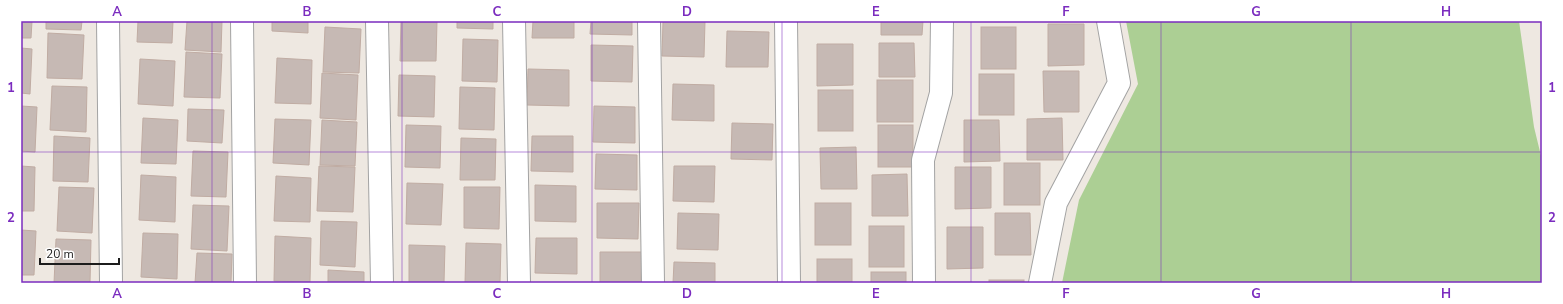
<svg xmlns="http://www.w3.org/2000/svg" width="1563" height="304" viewBox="0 0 1563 304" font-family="'Nunito Sans',sans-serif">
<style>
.forest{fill:#accf94}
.building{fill:#c6b9b4;stroke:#c0aca3}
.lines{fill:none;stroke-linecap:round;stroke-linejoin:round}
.street-casing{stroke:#a3a3a3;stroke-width:24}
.street{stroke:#fff;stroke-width:22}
.grid{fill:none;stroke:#7b2cbf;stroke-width:1;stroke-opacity:0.55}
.neatline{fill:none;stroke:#7b2cbf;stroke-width:1.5}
.grid-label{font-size:13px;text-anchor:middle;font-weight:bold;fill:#7b2cbf}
</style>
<rect width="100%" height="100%" fill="#eee8e1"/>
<!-- forest -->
<path class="forest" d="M1126,21H1519L1534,127L1542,160V283H1062L1079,200L1138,84Z"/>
<!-- building -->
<g class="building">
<path d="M21,21H32L31,38H21Z"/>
<path d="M46,21H82L81,30L46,29Z"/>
<path d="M138,21H173L172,43L137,42Z"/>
<path d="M187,21H222L221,52L185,50Z"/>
<path d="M272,21H308V33L272,31Z"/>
<path d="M401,21H437L436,61H400Z"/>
<path d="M457,21H493V29L457,28Z"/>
<path d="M533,21H574V38H532Z"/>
<path d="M591,21H632V35L590,34Z"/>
<path d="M663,21H705L704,57L662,56Z"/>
<path d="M881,21H923L922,35H881Z"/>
<path d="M1048,24H1084V65L1048,66Z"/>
<path d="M325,27L361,29L359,73L323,72Z"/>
<rect x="981" y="27" width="35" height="42"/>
<path d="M727,31L769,32L768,67H726Z"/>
<path d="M48,33L84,35L82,79L47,78Z"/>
<path d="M463,39L498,40L497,82L462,81Z"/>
<path d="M879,43H914L915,77H879Z"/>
<path d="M817,44H853V85L817,86Z"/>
<path d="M591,45L633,46L632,82L591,81Z"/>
<path d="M21,48L32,49L30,94L21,93Z"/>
<path d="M186,52L222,54L220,98L184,97Z"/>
<path d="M277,58L312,60L311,104L275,103Z"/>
<path d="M140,59L175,61L173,106L138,104Z"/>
<path d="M528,69L569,70V106L527,105Z"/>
<path d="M1043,71H1079V112H1044Z"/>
<path d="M322,73L358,75L356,120L320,118Z"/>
<rect x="979" y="74" width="35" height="41"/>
<path d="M399,75L435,76L434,117L398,116Z"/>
<rect x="877" y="80" width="36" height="42"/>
<path d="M673,84L714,85V121L672,120Z"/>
<path d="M52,86L87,87L86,132L50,130Z"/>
<path d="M460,87L495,88L494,130L459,129Z"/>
<rect x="818" y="90" width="35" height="41"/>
<path d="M21,106L37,107L35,152L21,151Z"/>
<path d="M594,106L635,107V143L593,142Z"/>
<path d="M188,109L224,110L222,143L187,141Z"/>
<path d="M143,118L178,120L176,164L141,163Z"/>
<path d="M1062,118L1063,160H1027V119Z"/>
<path d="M275,119L311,120L309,165L273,163Z"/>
<path d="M322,120L357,122L355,166L320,165Z"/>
<path d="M964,120H999L1000,161L964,162Z"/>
<path d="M732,123L773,124L772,160L731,159Z"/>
<path d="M406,125L441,126L440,168L405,167Z"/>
<rect x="878" y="125" width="35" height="42"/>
<path d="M54,136L90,138L88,182L53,181Z"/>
<path d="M532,136H573V172L531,171Z"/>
<path d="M461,138L496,139L495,180H460Z"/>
<path d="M856,147L857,189H821L820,148Z"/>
<path d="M193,151L228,152L226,197L191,196Z"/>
<path d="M596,154L637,155V190L595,189Z"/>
<rect x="1004" y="163" width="36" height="42"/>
<path d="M21,166L35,167L34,211H21Z"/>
<path d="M319,166L355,167L353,212L317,211Z"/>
<path d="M674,166H715L714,202L673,201Z"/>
<path d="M955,167H991V208L955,209Z"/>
<path d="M907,174L908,216H872V175Z"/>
<path d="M141,175L176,177L175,222L139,220Z"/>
<path d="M276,176L311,178L310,222L274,221Z"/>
<path d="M407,183L443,184L441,225L406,224Z"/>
<path d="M535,185L576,186V222L535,221Z"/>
<path d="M59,187L94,188L92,233L57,231Z"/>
<path d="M464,187H500L499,229L464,228Z"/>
<path d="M597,203H639L638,239L597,238Z"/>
<rect x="815" y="203" width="36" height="42"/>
<path d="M193,205L229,206L227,251L191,249Z"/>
<path d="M678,213L719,214L718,250L677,249Z"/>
<path d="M995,213H1030L1031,255H995Z"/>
<path d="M321,221L357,222L355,267L320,265Z"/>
<rect x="869" y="226" width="35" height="41"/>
<path d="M947,227H983V268L947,269Z"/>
<path d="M21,230L36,231L34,275H21Z"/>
<path d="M143,233L178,234L177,279L141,277Z"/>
<path d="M275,236L311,238L310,282L274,281Z"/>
<path d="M536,238H577V274L535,273Z"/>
<path d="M56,239L91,240L90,283H54Z"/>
<path d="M466,243L501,244L500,283H465Z"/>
<path d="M409,245L445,246L444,283H409Z"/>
<path d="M600,252H642L641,283H600Z"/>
<path d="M197,253L232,254L231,283H195Z"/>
<rect x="817" y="259" width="35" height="24"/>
<path d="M674,262L715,263V283H673Z"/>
<path d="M328,270L364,272V283H328Z"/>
<rect x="871" y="272" width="35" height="11"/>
<rect x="989" y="280" width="35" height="3"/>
</g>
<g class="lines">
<!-- street casing -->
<g class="street-casing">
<g id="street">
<path d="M108,21L111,283"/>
<path d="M242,21L245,283"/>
<path d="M377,21L382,283"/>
<path d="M514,21L519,283"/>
<path d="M649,21L653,283"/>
<path d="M786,21L789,283"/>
<path d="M924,283L923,160L941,93L942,21"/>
<path d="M1040,283L1056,203L1119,83L1108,21"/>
</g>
</g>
<!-- street -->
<use href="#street" class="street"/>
</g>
<!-- grid -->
<path class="grid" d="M212,21V283M402,21V283M592,21V283M782,21V283M971,21V283M1161,21V283M1351,21V283M21,152H1542"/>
<!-- border -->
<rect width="1563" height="304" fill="none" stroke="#ffffff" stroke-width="44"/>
<!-- scale -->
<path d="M40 258v6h79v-6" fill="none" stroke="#1c1c1c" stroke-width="2"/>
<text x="46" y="258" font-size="12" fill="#1c1c1c" stroke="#ffffff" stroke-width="3" paint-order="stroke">20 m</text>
<rect x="22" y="22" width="1519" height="260" class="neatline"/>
<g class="grid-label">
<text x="117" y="16">A</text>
<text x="307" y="16">B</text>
<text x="497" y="16">C</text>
<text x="687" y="16">D</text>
<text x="876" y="16">E</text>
<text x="1066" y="16">F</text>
<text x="1256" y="16">G</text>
<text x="1446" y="16">H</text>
<text x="11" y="92">1</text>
<text x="1552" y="92">1</text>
<text x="11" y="222">2</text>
<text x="1552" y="222">2</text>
<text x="117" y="298">A</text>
<text x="307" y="298">B</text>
<text x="497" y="298">C</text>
<text x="687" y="298">D</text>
<text x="876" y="298">E</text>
<text x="1066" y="298">F</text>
<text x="1256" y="298">G</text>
<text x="1446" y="298">H</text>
</g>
</svg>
